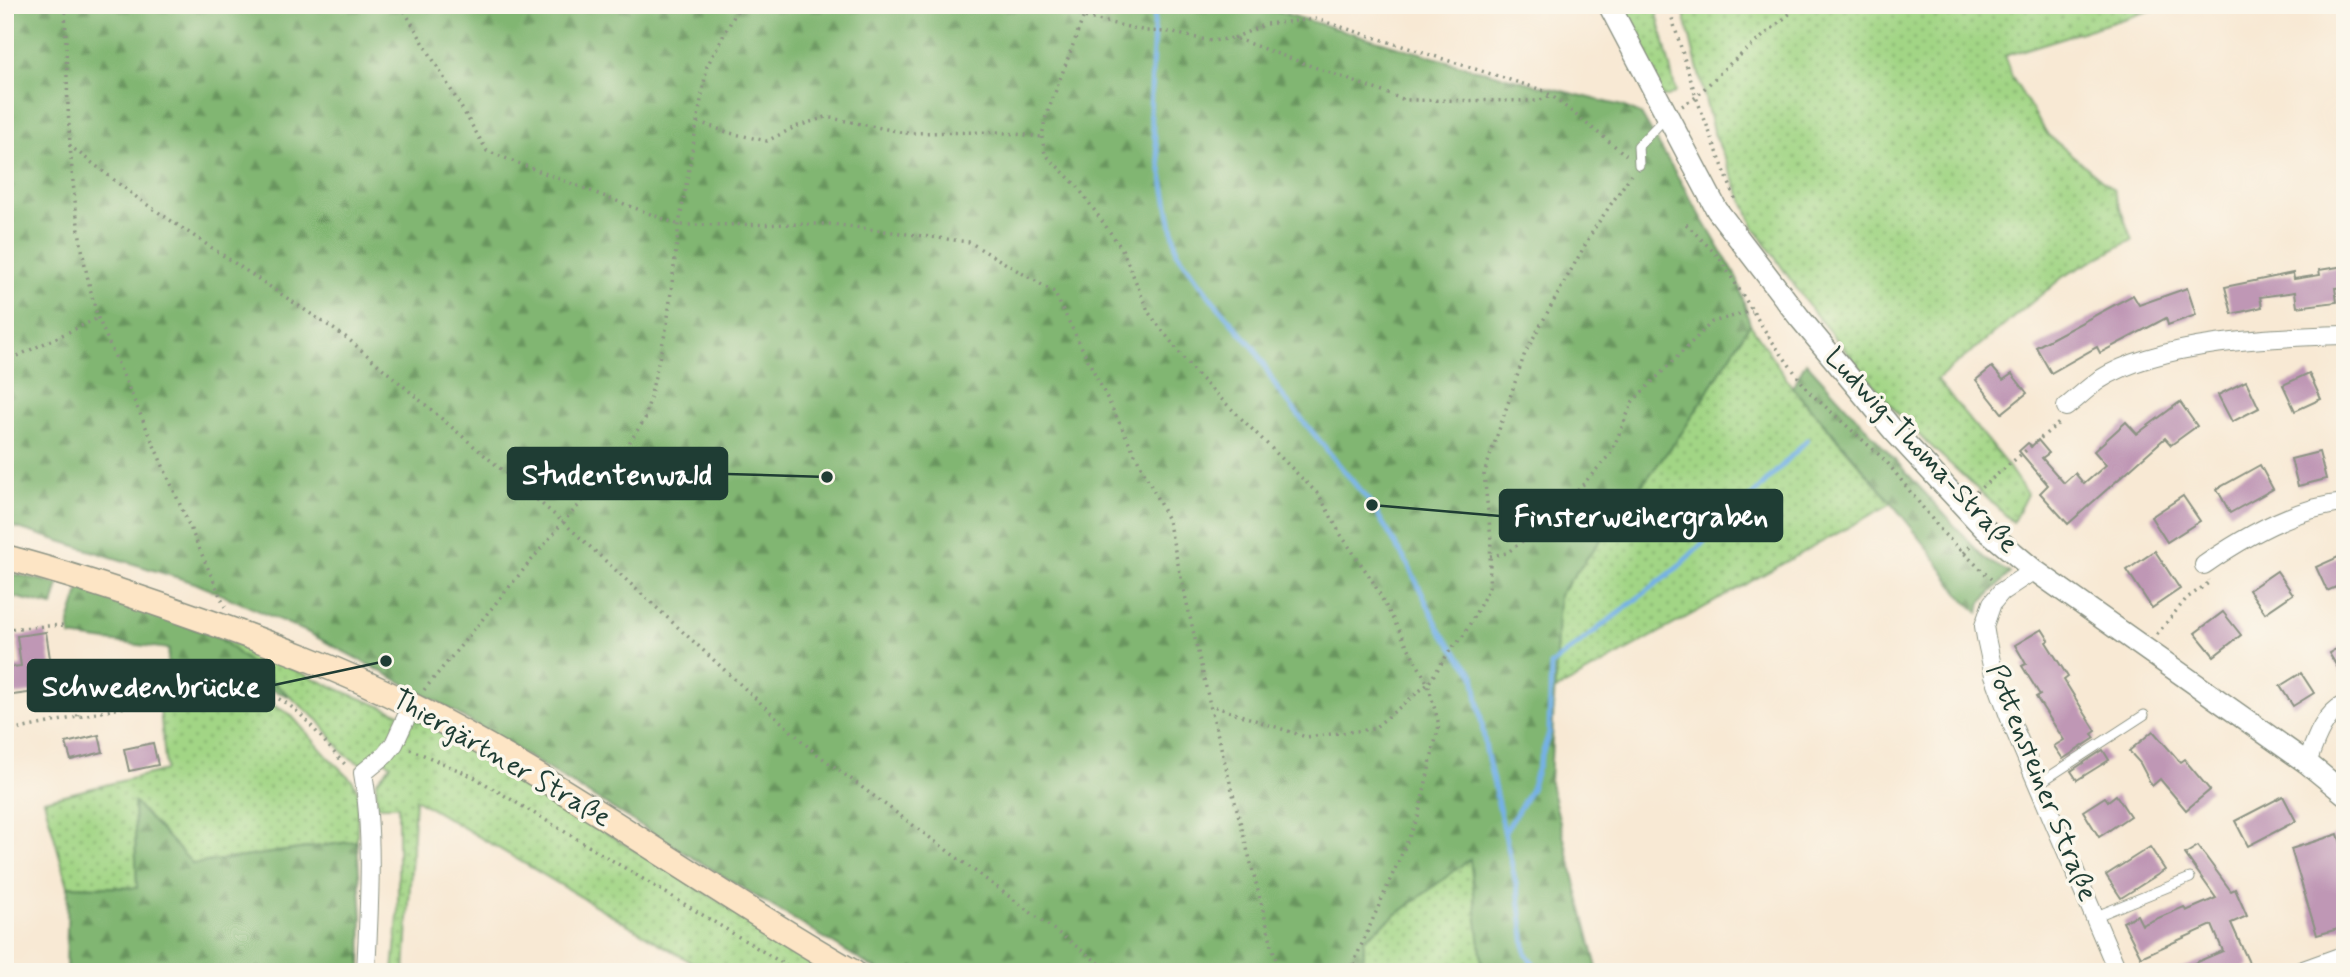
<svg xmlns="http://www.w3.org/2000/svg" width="2350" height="977" viewBox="0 0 2350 977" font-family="Mynerve,sans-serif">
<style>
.grass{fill:url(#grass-dots);stroke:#60895c;stroke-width:2}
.forest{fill:url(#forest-firs);stroke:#507a53;stroke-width:2}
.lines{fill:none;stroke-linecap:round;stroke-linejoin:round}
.stream{stroke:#74b1e6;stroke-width:5}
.building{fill:#bf97b5}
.service-casing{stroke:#8c9384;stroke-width:11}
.minor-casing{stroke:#8c9384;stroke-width:20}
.tertiary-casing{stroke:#8c9384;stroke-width:24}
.secondary-casing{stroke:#8c9384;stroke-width:27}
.path{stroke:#8c9384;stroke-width:3.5;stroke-dasharray:2 5;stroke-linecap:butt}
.service{stroke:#fff;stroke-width:9}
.minor{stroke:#fff;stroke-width:18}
.tertiary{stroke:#fff;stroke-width:21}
.secondary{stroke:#fde5c5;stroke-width:24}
.labels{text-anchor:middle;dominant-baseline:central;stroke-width:7;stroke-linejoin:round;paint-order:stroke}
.street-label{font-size:28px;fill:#1f3d34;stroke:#fbf7ec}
.leader{fill:none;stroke:#1f3d34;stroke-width:2.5}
.callout-dot{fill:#1f3d34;stroke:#fbf7ec;stroke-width:2.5}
.callout{fill:#1f3d34;stroke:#1f3d34;stroke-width:2.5}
.callout-label{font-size:30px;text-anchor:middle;font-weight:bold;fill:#fff}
</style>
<defs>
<pattern id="grass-dots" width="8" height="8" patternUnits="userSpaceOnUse" patternTransform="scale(1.75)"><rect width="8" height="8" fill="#a2d585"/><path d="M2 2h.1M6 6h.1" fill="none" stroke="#83ae6e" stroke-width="1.8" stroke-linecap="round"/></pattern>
<pattern id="forest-firs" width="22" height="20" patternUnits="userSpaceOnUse" patternTransform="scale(1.75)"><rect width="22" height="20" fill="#81b672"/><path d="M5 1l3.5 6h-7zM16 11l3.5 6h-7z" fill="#69955e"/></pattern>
</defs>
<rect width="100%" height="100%" fill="#fbf7ec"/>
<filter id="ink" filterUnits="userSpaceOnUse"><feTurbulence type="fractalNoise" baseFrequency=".0143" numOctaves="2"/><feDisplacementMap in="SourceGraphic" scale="14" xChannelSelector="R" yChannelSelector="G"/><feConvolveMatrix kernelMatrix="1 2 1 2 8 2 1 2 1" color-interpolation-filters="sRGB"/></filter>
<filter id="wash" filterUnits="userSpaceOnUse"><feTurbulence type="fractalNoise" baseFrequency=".00686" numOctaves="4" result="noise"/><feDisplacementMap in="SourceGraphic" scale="28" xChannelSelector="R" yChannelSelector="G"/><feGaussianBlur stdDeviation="1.57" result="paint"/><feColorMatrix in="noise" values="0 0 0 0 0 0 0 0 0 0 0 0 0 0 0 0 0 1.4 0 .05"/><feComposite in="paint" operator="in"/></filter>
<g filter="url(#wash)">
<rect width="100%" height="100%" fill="#f8e9d4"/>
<!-- grass -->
<g class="grass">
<path d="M1625,5H1655L1676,92L1668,97H1659Z"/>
<path d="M1682,5H2168L2004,56L2013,79L2048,135L2113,189L2132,240L2064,276L1937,380L2008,466L2027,494L2013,522L1905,422L1810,308L1754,227L1713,131Z"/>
<path d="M1750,324L1792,387L1892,503L1554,691L1559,595L1683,431Z"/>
<path d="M217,636L347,693L424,723L836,972H708L415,799L405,972H393L398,917V806H377L376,782L391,765L378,755L361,764L345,755L318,720Z"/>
<path d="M227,695L259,698L290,714L327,756L353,781L358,793L357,841L192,864L134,803L137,888L68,886L44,800L166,770L160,709Z"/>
<path d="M1471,858L1483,972H1363L1364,939Z"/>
</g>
<!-- forest -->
<g class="forest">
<path d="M5,5H1256L1471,68L1622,106L1641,114L1737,278L1750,324L1683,431L1559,595L1550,783L1598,972H1483L1470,859L1364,939L1363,972H880L435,700L307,632L195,583L5,524Z"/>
<path d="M1806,362L1985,559L2010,573L1981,603L1979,613C1955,595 1942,566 1923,542C1881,489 1838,438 1792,387Z"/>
<path d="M5,572L59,584L53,606L5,595Z"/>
<path d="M80,588L217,636L291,697L252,682H219L142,698L128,693L165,685L169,649L70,636L69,622Z"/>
<path d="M134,802L193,864L357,841L362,917L361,972H66L68,886L137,888Z"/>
</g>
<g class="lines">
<!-- stream -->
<g class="stream">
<path d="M1155,5L1150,113L1177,252L1214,302L1255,349L1278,390L1372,505L1408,565L1441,632L1474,675L1486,750L1519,897L1526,954L1540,972"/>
<path d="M1505,832L1531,789L1549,733L1551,665L1677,568L1760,488L1807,440"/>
</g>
</g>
<g id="blocks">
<!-- building -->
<g class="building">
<path d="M2345,266V287L2335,288L2337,302L2297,307L2295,292L2260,297L2262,307L2232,314L2225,287L2293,273L2294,279L2320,275L2319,270Z"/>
<path d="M2187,288L2196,315L2168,325L2166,318L2100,353L2097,347L2051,373L2036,347L2133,295L2139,305Z"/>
<path d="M1992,367L2003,380L2012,374L2027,393L2002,413L1976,380Z"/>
<path d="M2309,373L2321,399L2295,411L2283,385Z"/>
<path d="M2246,381L2259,408L2232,422L2218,395Z"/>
<path d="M2180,402L2197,426L2171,445L2165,438L2068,524L2040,493L2048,485L2019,451L2028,443L2032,446L2038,440L2049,453L2042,458L2064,483L2075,473L2084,484L2106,465L2094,451L2126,422L2137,434Z"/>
<path d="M2319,452L2326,479L2298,486L2291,459Z"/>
<path d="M2260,465L2273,489L2230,513L2217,489Z"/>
<path d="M2183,496L2200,521L2167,542L2151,517Z"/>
<path d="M2155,551L2180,589L2152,608L2127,570Z"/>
<path d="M2345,554V583L2327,591L2316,567Z"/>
<path d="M2277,571L2293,594L2265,613L2249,590Z"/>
<path d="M2223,612L2241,635L2214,656L2195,633Z"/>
<path d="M2042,629L2049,640L2046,642L2068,677L2064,680L2096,731L2092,734L2095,738L2063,759L2054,746L2064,740L2036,697L2040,695L2022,666L2026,664L2015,645Z"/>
<path d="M46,632L51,665L40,666L43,691L5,696V668L21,666L17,636Z"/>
<path d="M2345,644V680L2329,653Z"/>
<path d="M2301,673L2314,693L2293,706L2280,686Z"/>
<path d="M2153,731L2180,762L2184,759L2210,790L2186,810L2160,779L2152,786L2140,763L2129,751Z"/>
<path d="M99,735L103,752L71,760L66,743Z"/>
<path d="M153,743L158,765L129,771L124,749Z"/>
<path d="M2103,750L2109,760L2077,780L2071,771Z"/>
<path d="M2116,795L2130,816L2099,837L2083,811L2105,797L2108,801Z"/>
<path d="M2283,796L2296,821L2248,846L2235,821Z"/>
<path d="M2338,834L2343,850L2339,852L2345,871V927L2317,935L2291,849Z"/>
<path d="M2198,846L2231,891L2235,889L2247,916L2231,923L2250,965L2235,972H2173L2223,951L2212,925L2141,957L2123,922L2137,915L2142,925L2184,907L2186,911L2216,898L2185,854Z"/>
<path d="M2150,847L2165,870L2121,898L2106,875Z"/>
</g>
</g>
</g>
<g filter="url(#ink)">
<use href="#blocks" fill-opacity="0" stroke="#8c9384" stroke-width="2"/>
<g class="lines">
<!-- service casing -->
<g class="service-casing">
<g id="service">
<path d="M1639,165L1638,146L1667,116"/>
<path d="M2038,784L2144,715"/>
<path d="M2094,917L2190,878"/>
</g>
</g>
<!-- minor casing -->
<g class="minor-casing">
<g id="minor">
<path d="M2066,407C2077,398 2088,388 2099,380C2160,341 2274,337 2345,335"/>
<path d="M2204,565C2244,537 2296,507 2345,503"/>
<path d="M2034,570L2001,592L1992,603L1984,626L1986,638L1994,675L2012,724L2118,972"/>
<path d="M2307,763C2315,741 2323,715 2345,704"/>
<path d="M366,972C369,908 374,836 363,773L385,755L394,744L412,705"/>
<path d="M2298,972L2345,955"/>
</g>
</g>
<!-- tertiary casing -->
<g class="tertiary-casing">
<path id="tertiary" d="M1609,5L1717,210L1799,317L1893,430L1985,529L2034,570L2307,763L2345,794"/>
</g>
<!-- secondary casing -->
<g class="secondary-casing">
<path id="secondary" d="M5,557C69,574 130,594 192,616C267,642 343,670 413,706C566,783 704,887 853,972"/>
</g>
<!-- path -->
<g class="path">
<path d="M65,5C68,111 68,216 98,318L225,607"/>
<path d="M401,5L487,151L679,225L831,224L969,242L1054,292L1168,520L1210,705L1279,972"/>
<path d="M1060,5L1084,17L1146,31L1169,32L1211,41L1234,38L1405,100L1537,101L1552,96"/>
<path d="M1088,5L1045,119L1042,137L1045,154L1077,186L1122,249L1149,313L1195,373L1319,495L1341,535L1372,580L1428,684L1373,729L1306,737L1210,705"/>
<path d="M1668,5L1696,97L1736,201"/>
<path d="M1234,38L1266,24L1316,19L1542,90L1552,96L1626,155"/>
<path d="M1682,106L1696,97L1725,68L1800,5"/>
<path d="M698,122L730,133L767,141L795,127L826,117L906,133L997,132L1042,137"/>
<path d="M69,145L140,200L347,338L563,522L813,751L1111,972"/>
<path d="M1686,224L1718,256L1769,337L1809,392L1886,461L1943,533L1991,579"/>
<path d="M5,362L98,318"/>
<path d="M1976,492L2060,422"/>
<path d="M1964,553L1973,543"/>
<path d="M1490,556L1507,553L1556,515L1611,453L1633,401L1712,322L1752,311"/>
<path d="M5,629L63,625"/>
<path d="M2157,634L2187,598L2210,582L2209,580"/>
<path d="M69,666L78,717"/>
<path d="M424,690L563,522L609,473L645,419L667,325L679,225L707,66L740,5"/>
<path d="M5,732L222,687C241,689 263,690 281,700C308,715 325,746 347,766"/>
<path d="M410,749L474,777L797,972"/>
<path d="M1354,972V962L1418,817L1439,725L1428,684L1451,649L1464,635L1489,588L1491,539L1484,474L1525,353L1594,229L1631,175"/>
</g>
<!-- service -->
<use href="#service" class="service"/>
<!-- minor -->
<use href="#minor" class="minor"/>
<!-- tertiary -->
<use href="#tertiary" class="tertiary"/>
<!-- secondary -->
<use href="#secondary" class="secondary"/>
</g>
</g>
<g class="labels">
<!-- street labels -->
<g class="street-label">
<text transform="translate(1921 451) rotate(47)">Ludwig-Thoma-Straße</text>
<text transform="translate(501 759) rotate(30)">Thiergärtner Straße</text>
<text transform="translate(2041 783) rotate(68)">Pottensteiner Straße</text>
</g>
</g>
<!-- callouts -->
<path class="leader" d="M827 477L727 474M1372 505L1500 516M386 661L274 685"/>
<g class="callout-dot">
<circle cx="827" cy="477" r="7"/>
<circle cx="1372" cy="505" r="7"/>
<circle cx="386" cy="661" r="7"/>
</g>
<g class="callout">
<rect x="508" y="448" width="219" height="51" rx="7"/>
<rect x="1500" y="490" width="282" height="51" rx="7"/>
<rect x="28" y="660" width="246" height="51" rx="7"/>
</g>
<g class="callout-label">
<text x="617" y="484">Studentenwald</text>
<text x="1641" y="526">Finsterweihergraben</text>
<text x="151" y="696">Schwedenbrücke</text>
</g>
<!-- margin -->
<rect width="2350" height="977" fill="none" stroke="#fbf7ec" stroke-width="28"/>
</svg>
